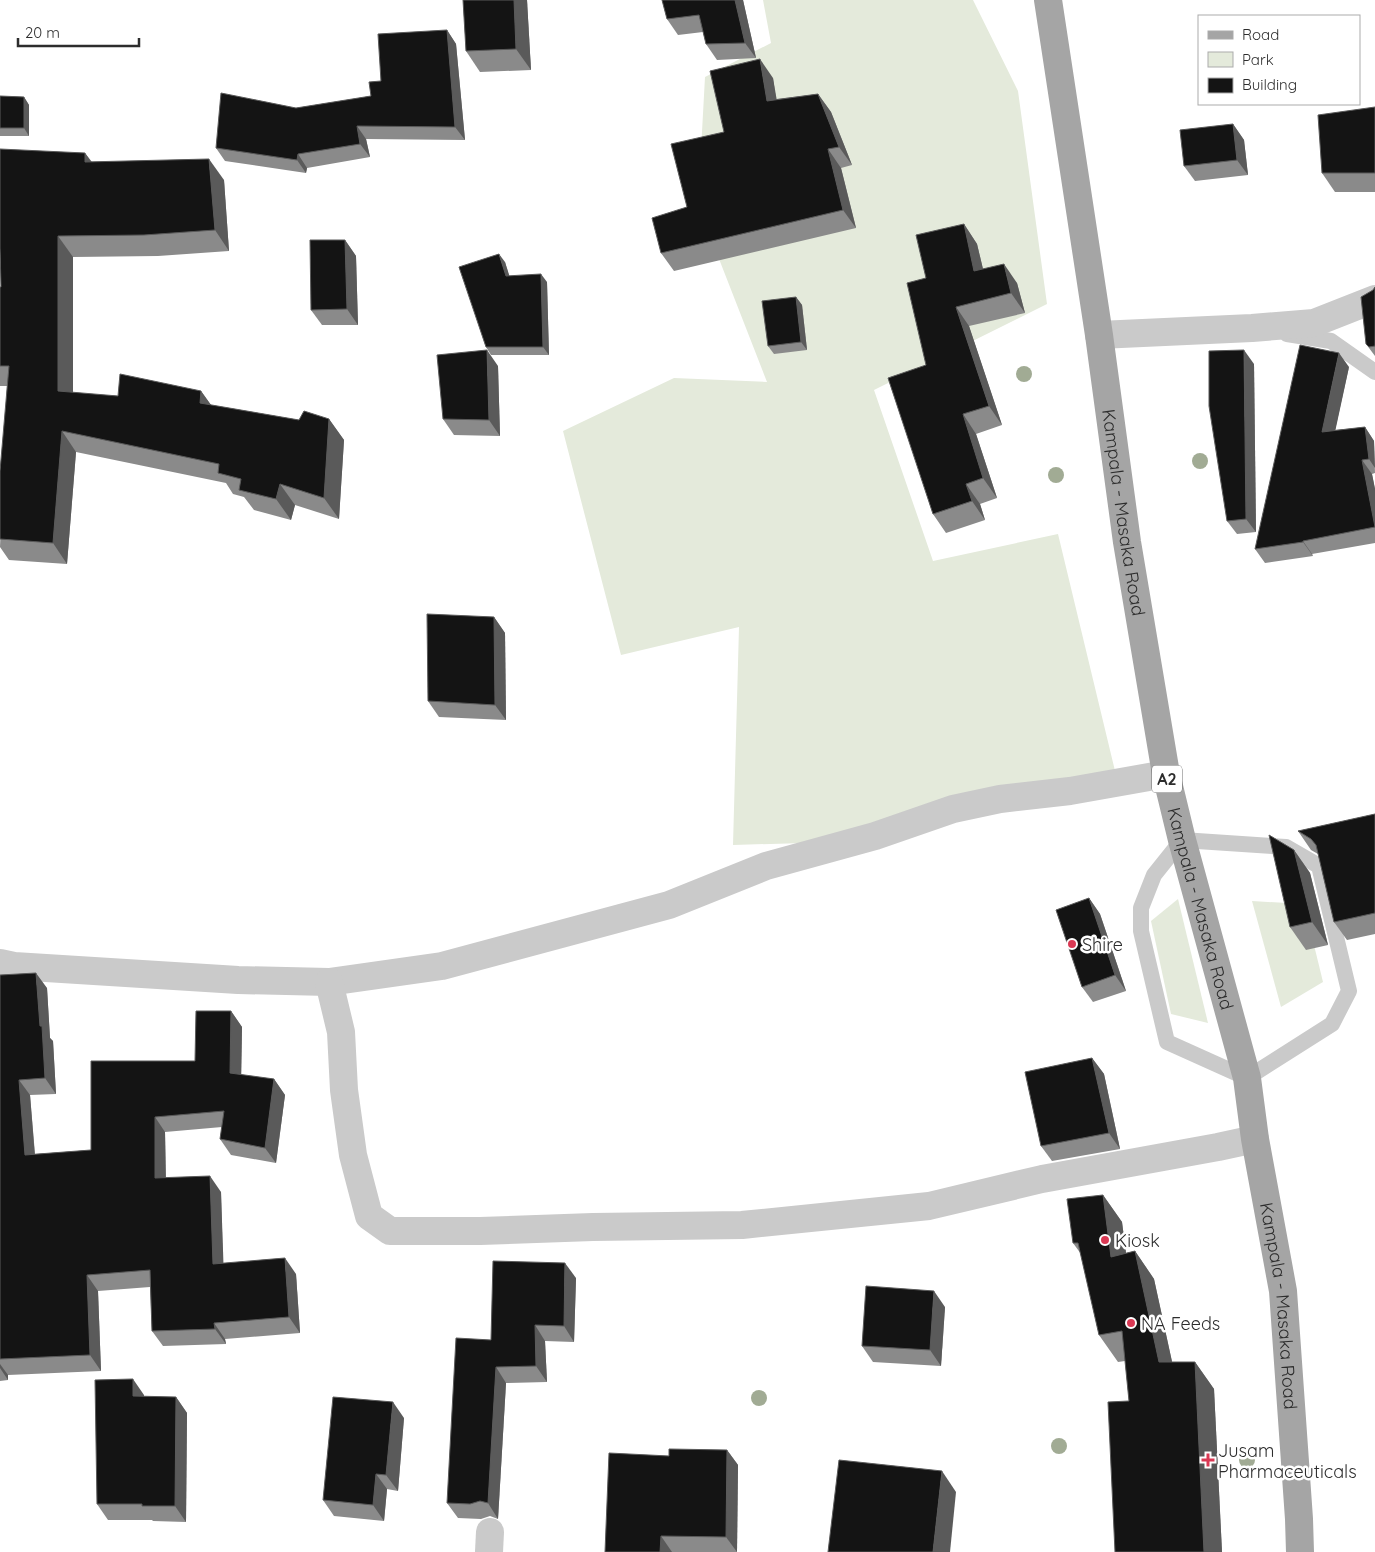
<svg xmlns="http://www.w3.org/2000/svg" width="1375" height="1552" viewBox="0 0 1375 1552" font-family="Quicksand,sans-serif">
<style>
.green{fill:#e4eadb}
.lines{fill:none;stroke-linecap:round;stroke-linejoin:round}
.lane{stroke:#cacaca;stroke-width:16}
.street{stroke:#cacaca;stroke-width:28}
.primary{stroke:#a5a5a5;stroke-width:28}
.tree{fill:#a1ab94}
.wall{fill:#8a8a8a}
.shaded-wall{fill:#5a5a5a}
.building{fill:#141414;stroke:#5a5a5a}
.poi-dot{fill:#da3954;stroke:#fff;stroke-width:2}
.labels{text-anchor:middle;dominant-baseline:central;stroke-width:5;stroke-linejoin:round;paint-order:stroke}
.shield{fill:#fff;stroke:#6c6c6c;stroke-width:1}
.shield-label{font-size:16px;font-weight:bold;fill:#2d2d2d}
.street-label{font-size:18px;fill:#2d2d2d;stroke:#fff}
.poi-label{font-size:18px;fill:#2d2d2d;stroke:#fff;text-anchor:start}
</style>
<rect width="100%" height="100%" fill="#fff"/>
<!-- green -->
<g class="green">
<path d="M763,0H973L1018,91L1047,304L874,390L933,561L1058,534L1116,775L873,841L733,845L739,627L621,655L563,431L674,378L767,382L698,205L705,77L771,43Z"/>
<path d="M1178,899L1208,1023L1171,1014L1151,921Z"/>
<path d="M1252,901L1304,904L1323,982L1281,1007Z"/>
</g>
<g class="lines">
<!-- lane -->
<g class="lane">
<path d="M1287,334L1331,341L1375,372"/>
<path d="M1182,840L1286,847L1319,866L1349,991L1332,1024L1247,1078L1167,1042L1141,931V908L1154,875Z"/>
</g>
<!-- street -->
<g class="street">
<path d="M1099,335L1252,328L1314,323L1375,299"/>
<path d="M0,963L14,966L238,980L329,982L442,966L669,905L766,866L875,836L953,809L1000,799L1070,791L1166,774"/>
<path d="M329,982L341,1032L344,1090L353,1155L369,1216L390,1231H480L593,1227L742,1225L929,1206L1042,1179L1218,1147L1255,1139"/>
<path d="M489,1552L490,1532"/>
</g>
<!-- primary -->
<path class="primary" id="s1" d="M1048,0L1099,335L1127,542L1166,774L1182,840L1247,1078L1255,1139L1283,1291L1299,1519L1300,1552"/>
</g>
<!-- trees -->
<g class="tree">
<circle cx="1024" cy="374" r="8"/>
<circle cx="1200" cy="461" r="8"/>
<circle cx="1056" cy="475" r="8"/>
<circle cx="759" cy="1398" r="8"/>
<circle cx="1059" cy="1446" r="8"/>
<circle cx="1247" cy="1460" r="8"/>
</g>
<!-- wall -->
<g class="wall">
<path d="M463,0H527L531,70L480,72L466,51Z"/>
<path d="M662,0H743L756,58L717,60L706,44L703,32L678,35L667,19Z"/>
<path d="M447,30L456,44L465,140L366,139L370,157L307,168L306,173L225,161L216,148L296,108L371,96L381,81Z"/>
<path d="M773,78L776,99L818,94L831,112L852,165L841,168L856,228L674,271L661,253L687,207L724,132Z"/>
<path d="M0,96L24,97L29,105V136H0Z"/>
<path d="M1375,107V192H1335L1322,173Z"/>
<path d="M1233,124L1244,140L1248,175L1195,181L1184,166Z"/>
<path d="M85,153L92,162L224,180L229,251L158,256L73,257V393L118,396L201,391L211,405L299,420L329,419L344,440L339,519L295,505L291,520L254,510L244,497L233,494L226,483L76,452L67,564L9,560L0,547L7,386H0V287H1Z"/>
<path d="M964,224L977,244L983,269L1017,283L1025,313L969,326L1002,425L976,434L997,498L980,504L985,520L946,533L933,514L926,365V278Z"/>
<path d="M345,240L356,256L358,325H322L311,310Z"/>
<path d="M505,262L509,276L547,282L549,355H491L486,347Z"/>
<path d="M1375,287V356L1366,344L1373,290Z"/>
<path d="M796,297L802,305L807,350L774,354L768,346Z"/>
<path d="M1254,364L1256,532L1237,534L1227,521Z"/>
<path d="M498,366L500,436L454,435L443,419Z"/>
<path d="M1349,367L1335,430L1365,427L1374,441L1375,473L1372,474L1375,489V543L1312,554L1313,556L1265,563L1255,549Z"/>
<path d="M494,617L505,633L506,720L439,717L428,701Z"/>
<path d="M1375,814V934L1347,940L1334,922L1318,854L1311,850L1298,831Z"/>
<path d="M1294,850L1310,873L1328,945L1306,950L1290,927Z"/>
<path d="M1089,898L1100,914L1126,991L1093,1002L1082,987Z"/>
<path d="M0,975L47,988L50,1038L53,1041L56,1094L30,1095L35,1154L91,1150L195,1061L231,1011L242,1027L241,1075L274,1079L285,1095L276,1163L231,1155L220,1139L222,1127L165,1132L166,1178L221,1192L223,1263L296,1274L300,1333L225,1339L226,1344L163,1346L152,1331L150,1287L98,1291L101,1371L8,1375V1380L0,1381Z"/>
<path d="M1092,1058L1104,1074L1120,1149L1052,1161L1041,1146Z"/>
<path d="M1103,1195L1122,1222L1126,1253L1135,1251L1154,1279L1172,1362H1195L1214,1389L1222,1552H1115L1129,1401L1125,1361L1118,1362L1099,1335L1081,1254L1073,1243Z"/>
<path d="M576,1278L574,1342L545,1341L547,1382L506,1383L498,1519L490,1516L481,1519L458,1518L447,1503L491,1340Z"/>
<path d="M945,1307L941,1366L873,1362L862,1346Z"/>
<path d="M144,1395V1397H176L187,1413L186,1522L153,1521L152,1520H108L97,1504Z"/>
<path d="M404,1418L398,1491L387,1489L384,1521L334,1516L323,1500Z"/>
<path d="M727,1450L738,1465L737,1552H605L669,1456Z"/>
</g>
<!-- shaded-wall -->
<g class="shaded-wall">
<path d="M514,0H527L531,70L516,49Z"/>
<path d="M735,0H743L756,58L745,43Z"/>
<path d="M447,30L456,44L465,140L455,127Z"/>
<path d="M760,59L773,78L780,119L767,101Z"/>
<path d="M818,94L831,112L852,165L839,147Z"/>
<path d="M24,97L29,105V136L24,128Z"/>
<path d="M1233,124L1244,140L1248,175L1237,160Z"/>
<path d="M357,126L366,139L370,157L360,144Z"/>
<path d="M828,149L841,168L856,228L843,210Z"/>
<path d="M85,153L100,174L85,162Z"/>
<path d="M298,154L307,168L306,173L297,160Z"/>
<path d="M209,159L224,180L229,251L215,230Z"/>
<path d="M964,224L977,244L988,290L974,271Z"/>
<path d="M58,236L73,257V412L58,391Z"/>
<path d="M345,240L356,256L358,325L347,309Z"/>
<path d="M499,254L505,262L512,284L506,276Z"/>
<path d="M1004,264L1017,283L1025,313L1011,293Z"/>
<path d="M541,274L547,282L549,355L543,347Z"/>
<path d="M796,297L802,305L807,350L801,342Z"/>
<path d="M956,307L969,326L1002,425L989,406Z"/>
<path d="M487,350L498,366L500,436L489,420Z"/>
<path d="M1244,350L1254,364L1256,532L1246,519Z"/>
<path d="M1339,353L1349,367L1332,446L1322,432Z"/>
<path d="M201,391L216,412L200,403Z"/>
<path d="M963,414L976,434L997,498L983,478Z"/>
<path d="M329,419L344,440L339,519L324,498Z"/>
<path d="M1365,427L1374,441L1375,468L1369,459Z"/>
<path d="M62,431L76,452L67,564L53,543Z"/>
<path d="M1362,460L1372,474L1375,489V527Z"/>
<path d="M280,484L295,505L291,520L276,499Z"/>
<path d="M966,484L980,504L985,520L972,501Z"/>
<path d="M1303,541L1312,554L1313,556L1303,542Z"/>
<path d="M494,617L505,633L506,720L495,705Z"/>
<path d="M1294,850L1310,873L1328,945L1312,922Z"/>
<path d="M1089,898L1100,914L1126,991L1115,975Z"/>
<path d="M36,973L47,988L50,1038L53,1041L56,1094L45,1078L40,1026Z"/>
<path d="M231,1011L242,1027L241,1089L230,1073Z"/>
<path d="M1092,1058L1104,1074L1120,1149L1109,1133Z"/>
<path d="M274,1079L285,1095L276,1163L265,1148Z"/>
<path d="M19,1080L30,1095L36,1170L25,1155Z"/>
<path d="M155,1117L165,1132L166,1193L155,1178Z"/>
<path d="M210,1176L221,1192L224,1279L213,1264Z"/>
<path d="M1103,1195L1122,1222L1130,1284L1111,1257Z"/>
<path d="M1135,1251L1154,1279L1178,1389L1159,1362Z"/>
<path d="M285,1258L296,1274L300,1333L289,1317Z"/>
<path d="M565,1263L576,1278L574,1342L564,1326Z"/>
<path d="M87,1275L98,1291L101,1371L90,1355Z"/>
<path d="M934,1291L945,1307L941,1366L930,1350Z"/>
<path d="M214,1323L225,1339L226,1344L215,1329Z"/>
<path d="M535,1325L545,1341L547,1382L536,1366Z"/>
<path d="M1195,1362L1214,1389L1222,1552H1204Z"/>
<path d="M0,1364L8,1375V1380L0,1368Z"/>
<path d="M496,1367L506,1383L498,1519L488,1503Z"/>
<path d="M133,1379L144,1395V1412L133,1396Z"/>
<path d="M176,1397L187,1413L186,1522L175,1506Z"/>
<path d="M393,1402L404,1418L398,1491L386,1475Z"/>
<path d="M727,1450L738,1465L737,1552L726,1537Z"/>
<path d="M942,1471L956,1492L950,1552H933Z"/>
<path d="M376,1474L387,1489L384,1521L373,1505Z"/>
<path d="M661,1536L672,1552H660Z"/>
</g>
<!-- building -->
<g class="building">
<path d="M463,0H514L516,49L466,51Z"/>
<path d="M662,0H735L745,43L706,44L699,15L667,19Z"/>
<path d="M447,30L455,127L357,126L360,144L298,154L297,160L216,148L221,93L296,108L371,96L369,82L381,81L378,34Z"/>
<path d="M760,59L767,101L818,94L839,147L828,149L843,210L661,253L652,218L687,207L671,144L724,132L710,71Z"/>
<path d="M0,96L24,97V128H0Z"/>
<path d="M1375,107V173H1322L1318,115Z"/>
<path d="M1233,124L1237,160L1184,166L1180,130Z"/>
<path d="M0,149L85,153V162L209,159L215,230L144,235L58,236V391L118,396L120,374L201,391L200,403L299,420L304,411L329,419L324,498L280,484L276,499L239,490L241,479L218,473L219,464L62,431L53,543L0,539V471L9,366H0V287H1L0,248Z"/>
<path d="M964,224L974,271L1004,264L1011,293L956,307L989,406L963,414L983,478L966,484L972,501L933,514L888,378L926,365L907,283L926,278L916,235Z"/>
<path d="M310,240H345L347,309L311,310Z"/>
<path d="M499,254L506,276L541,274L543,347H486L459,267Z"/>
<path d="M1375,287V346L1369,347L1366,344L1361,297L1373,290Z"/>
<path d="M796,297L801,342L768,346L762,301Z"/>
<path d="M1300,345L1339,353L1322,432L1365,427L1369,459L1362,460L1375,527L1303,541V542L1255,549Z"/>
<path d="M487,350L489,420L443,419L437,355Z"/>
<path d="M1244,350L1246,519L1227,521L1209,406V351Z"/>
<path d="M427,614L494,617L495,705L428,701Z"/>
<path d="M1375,814V913L1334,922L1316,845L1311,839L1298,831Z"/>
<path d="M1269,835L1294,850L1312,922L1290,927Z"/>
<path d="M1089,898L1115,975L1082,987L1056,910Z"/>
<path d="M36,973L40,1026H42L45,1078L19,1080L25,1155L91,1150V1061H195L196,1011H231L230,1073L274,1079L265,1148L220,1139L224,1111L155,1117V1178L210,1176L213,1264L285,1258L289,1317L214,1323L215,1329L152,1331L150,1270L87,1275L90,1355L0,1359V975Z"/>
<path d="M1092,1058L1109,1133L1041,1146L1025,1072Z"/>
<path d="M1103,1195L1111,1257L1135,1251L1159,1362H1195L1204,1552H1115L1108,1402L1129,1401L1122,1331L1099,1335L1078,1243H1073L1067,1199Z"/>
<path d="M493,1261L565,1263L564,1326L535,1325L536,1366L496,1367L488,1503L480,1501L470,1504L447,1503L456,1338L491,1340Z"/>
<path d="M866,1286L934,1291L930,1350L862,1346Z"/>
<path d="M133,1379V1396L176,1397L175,1506H142V1504H97L95,1380Z"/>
<path d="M333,1397L393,1402L386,1475L376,1474L373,1505L323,1500Z"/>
<path d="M669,1449L727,1450L726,1537L661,1536L660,1552H605L609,1453L669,1456Z"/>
<path d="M839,1460L942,1471L933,1552H828Z"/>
</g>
<!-- markers -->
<g class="poi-dot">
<circle cx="1072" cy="944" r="5"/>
<circle cx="1105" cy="1240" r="5"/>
<circle cx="1131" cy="1323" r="5"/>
<path d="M1205.5 1452.5h5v5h5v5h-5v5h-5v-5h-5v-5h5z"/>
</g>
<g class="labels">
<!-- shield labels -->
<rect class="shield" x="1152" y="765.5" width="30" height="27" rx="4"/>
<g class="shield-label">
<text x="1167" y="779">A2</text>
</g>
<!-- street labels -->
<g class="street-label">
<text stroke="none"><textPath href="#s1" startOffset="518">Kampala - Masaka Road</textPath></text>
<text stroke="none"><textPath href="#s1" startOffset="922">Kampala - Masaka Road</textPath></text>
<text stroke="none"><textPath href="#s1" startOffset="1328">Kampala - Masaka Road</textPath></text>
</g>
<!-- poi labels -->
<g class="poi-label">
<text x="1082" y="944">Shire</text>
<text x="1115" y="1240">Kiosk</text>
<text x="1141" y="1323">NA Feeds</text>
<text x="1218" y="1450">Jusam<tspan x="1218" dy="21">Pharmaceuticals</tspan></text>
</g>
</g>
<!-- legend -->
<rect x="1198" y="15" width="162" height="90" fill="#ffffff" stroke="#ababab"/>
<rect x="1208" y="31" width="25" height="8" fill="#a5a5a5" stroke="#ababab"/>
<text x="1242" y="40" font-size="15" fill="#2d2d2d">Road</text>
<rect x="1208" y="52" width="25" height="15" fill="#e4eadb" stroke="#ababab"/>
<text x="1242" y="65" font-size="15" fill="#2d2d2d">Park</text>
<rect x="1208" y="78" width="25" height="15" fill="#141414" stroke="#ababab"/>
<text x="1242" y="90" font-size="15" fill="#2d2d2d">Building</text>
<!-- scale -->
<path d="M18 38v8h121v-8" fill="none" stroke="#2d2d2d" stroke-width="2.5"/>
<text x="25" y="38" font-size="15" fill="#2d2d2d" stroke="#ffffff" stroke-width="4" paint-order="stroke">20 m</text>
</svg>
